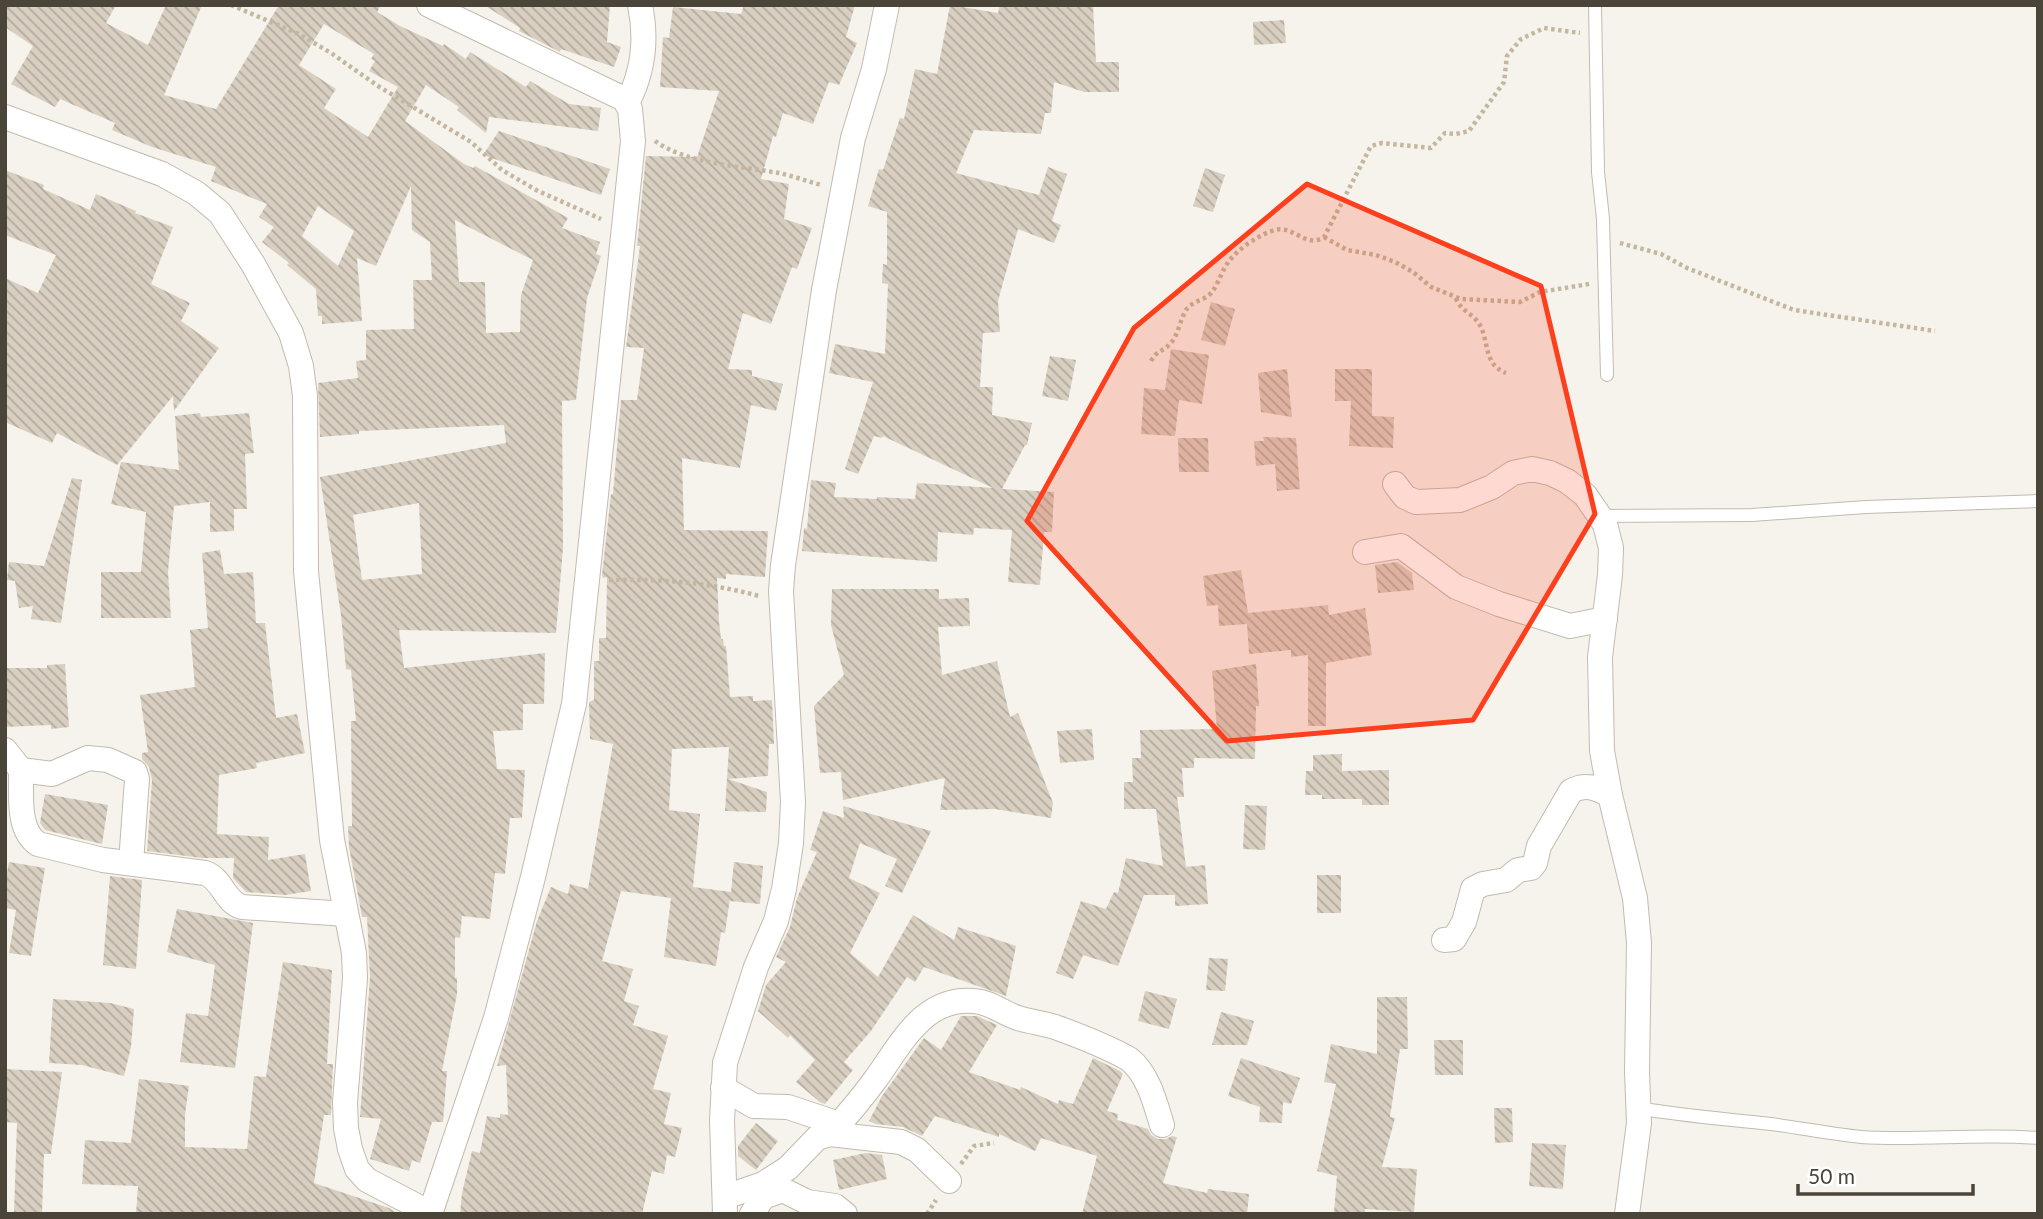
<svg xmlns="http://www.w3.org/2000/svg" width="2043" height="1219" viewBox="0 0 2043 1219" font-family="Lato,sans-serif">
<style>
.building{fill:url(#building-back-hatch);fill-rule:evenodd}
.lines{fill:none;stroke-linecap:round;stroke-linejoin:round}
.service-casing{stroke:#c2bbae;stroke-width:14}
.minor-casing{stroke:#c2bbae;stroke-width:26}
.path{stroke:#c4b79f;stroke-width:4.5;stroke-dasharray:3.5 3.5;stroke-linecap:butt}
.service{stroke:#fff;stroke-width:12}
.minor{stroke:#fff;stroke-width:24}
.marked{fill:#fc3f1d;fill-opacity:0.2;stroke:#fc3f1d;stroke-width:5;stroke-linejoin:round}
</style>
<defs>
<pattern id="building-back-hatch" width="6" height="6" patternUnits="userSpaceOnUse" patternTransform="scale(1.75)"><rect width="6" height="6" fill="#d8cfc1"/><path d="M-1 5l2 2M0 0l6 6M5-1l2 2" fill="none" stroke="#b1aa9e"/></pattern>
</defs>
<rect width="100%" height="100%" fill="#f6f3ec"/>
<!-- building -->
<g class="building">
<path d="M5,5H116L106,23L148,45L166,5H202L164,95L216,109L279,5H381L377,12L400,26L443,46L444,44L466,59L470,52L526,87L530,81L569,104L601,108L598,131L489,117L486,133L457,110L459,107L426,85L405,121L464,164L473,168L475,166L568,218L562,228L600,242L596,254L601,256L587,298L576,400L562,401L563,548L556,633L399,630L404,668L545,653L544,704H523V730L493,731L497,769L525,770L522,818H510L505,874L495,873L490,919L462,916L460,938L455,937V978H457V994L442,1071H447L443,1122H432L420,1163L412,1160L409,1171L370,1159L381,1119L360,1117L370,977L367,917H362L349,847L348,826H352L351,721H356L351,670L346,669L341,615L320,477L506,443L504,425L359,431V434L320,437L318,383L358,378L356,361L366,360V330L414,329L413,280H432L430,242L412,230L411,186L376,266L357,258L362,321L322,324V316H318L316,289L287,265L289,263L262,242L274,227L259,217L267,204L211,181L216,167L152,147L112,130L115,123L60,99L55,107L11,84L33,46L5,27ZM324,24L374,54L371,59L375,61L369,71L398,87L368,137L324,108L336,89L299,65ZM318,206L354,231L338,266L302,236ZM455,220L533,260L521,295L520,332L486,333L485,282H459ZM419,503L422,574L362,580L353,515Z"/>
<path d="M484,5H610L607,42L621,47L614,67L561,49L560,52L519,31L520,28Z"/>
<path d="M744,5H855L846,37L857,43L839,85L829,82L813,124L783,113L776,137L773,136L761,179L789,184L784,219L812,228L797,269L792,267L771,324L743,313L728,369L752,370V376L783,384L776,411L751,405L740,468L682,458L684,530L768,531L765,577L726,574V579L717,578L719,621L721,639H723L724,646H726L730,697L753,696V701L772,700L774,744H769L768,776L728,779L767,792L766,812L725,811L729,747L672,749L669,810L700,814L693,887L731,892L734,862L763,866L760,904L730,901V898L725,933L721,932L716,966L664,957L671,898L621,891L602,961L633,969L624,1001L639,1006L633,1025L668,1036L653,1089L671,1093L664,1124L682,1128L675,1157L667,1155L664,1174L652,1171L642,1214H460L462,1193L472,1151L480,1153L487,1116L500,1118V1114L508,1115L506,1065L497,1066L537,921L551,887L568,894L570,884L588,889L613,744L590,739L589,702L594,700V661H599V638H606L607,577L603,578L602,575L611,494H613L621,400H637L644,348L626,347L640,246H637L646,156L697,157L719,91L660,87L663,37L669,38L673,7L741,14Z"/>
<path d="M950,5L998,13L1000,5H1093L1096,62H1119V92H1084L1054,82L1051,113H1045L1041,134L974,130L956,173L1039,195L1048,167L1067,174L1052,221L1061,225L1054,243L1018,229L998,301L1000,332L983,333L980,387H993L992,415L1032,423L1027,445H1025L1002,489L1054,492L1052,532H1044L1040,585L1008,582L1012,530L974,528L973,535L938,532L937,562L802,551L804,528L807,529L811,480L836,483L834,497L877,499V497L915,499L917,483L993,488L883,436L882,438L874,436L858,474L845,469L873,382L829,373L835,344L885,354L888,284L882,283L883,264L887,265V212L868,206L879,169L883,170L900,118L904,119L915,69L937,74Z"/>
<path d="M1284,20L1286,43L1254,45L1253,22Z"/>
<path d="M499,131L610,169L601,195L483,155Z"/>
<path d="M1205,168L1225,175L1213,212L1193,206Z"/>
<path d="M5,170L44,185L43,189L90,210L96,194L136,211L135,213L173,227L151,284L190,303L181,321L219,348L174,411L173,396L117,465L57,433L52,443L5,422V278L38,293L56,255L5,235Z"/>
<path d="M1211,302L1235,309L1225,346L1201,340Z"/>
<path d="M1171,349L1209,355L1202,404L1179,400L1175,436L1141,434L1144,388L1165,390Z"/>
<path d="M1050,356L1076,360L1068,401L1042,396Z"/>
<path d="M1287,369L1292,417L1261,412L1258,373Z"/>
<path d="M1335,369H1372V416L1394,417L1393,448L1349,446L1351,401H1335Z"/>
<path d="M200,413L201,417L249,413L254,453L245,454L247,509H234V531L210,532V502L174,506L168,572L171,618H101V572H141L146,512L111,504L121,462L179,470L175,416Z"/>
<path d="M1263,437L1296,438L1300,489L1277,491L1275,464L1256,466L1254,441H1264Z"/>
<path d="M1178,438H1208L1209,472H1179Z"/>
<path d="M72,478L82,480L61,623L31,619L33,606L19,608L15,581L7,580L9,562L44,566Z"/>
<path d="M220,550L224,574L253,572L256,623H265L276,718L297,714L305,753L256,763L257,768L219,775L217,834L269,837L268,860L305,854L311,891L285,895L246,892L233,878L234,858H202L147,851L152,780L149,767L142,759V753L148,752L140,695L195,687L190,630L208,628L202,553Z"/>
<path d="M1397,562L1412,573L1414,590L1378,593L1375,565Z"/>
<path d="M1241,570L1248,613L1328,605L1329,615L1365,608L1372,655L1326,663V726H1308V655L1291,657V650L1249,654L1247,624L1219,626L1218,605L1207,606L1203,576Z"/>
<path d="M832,589H939V599L969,598L970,626L938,627L942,675L997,661L1010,717L1018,713L1053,803L1051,818L995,809L940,810L945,778L843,800L841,772L820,773L814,706L844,675L831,625Z"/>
<path d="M65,664L69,727L51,729V725L5,727V668H47V665Z"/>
<path d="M1256,664L1259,706H1256L1255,759L1194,758V768H1182L1184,797H1177L1186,867L1205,865L1208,904L1175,906V895H1144L1118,966L1083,955L1073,979L1056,973L1081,901L1106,909L1114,892L1118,893L1126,858L1163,866L1156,809H1124V782H1133L1132,758H1141L1140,730L1217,729L1212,671Z"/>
<path d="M1092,729L1094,760L1060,763L1057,731Z"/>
<path d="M1342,754V771L1389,770V805H1362V799H1322V795H1305L1306,771H1313V755Z"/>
<path d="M45,794L108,805L102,844L45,830L40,823Z"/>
<path d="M1245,805L1267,806L1265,850L1243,849Z"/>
<path d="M843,806L931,831L902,893L885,886L897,859L860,843L849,878L880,893L850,953L878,977L913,915L954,940L958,927L1016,946L1006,996L924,967L915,982L907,977L871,1031L844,1062L853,1070L825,1104L820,1102L796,1082L815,1060L790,1035L788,1038L758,1011L766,985L786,962L776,957L790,927L797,898L817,852L810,850L823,811L844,818Z"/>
<path d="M9,862L45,868L31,956L9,953L16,910L5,908V884Z"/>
<rect x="1317" y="875" width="24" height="38"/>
<path d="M110,876L142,880L136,969L103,965Z"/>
<path d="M177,909L253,923L235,1068L180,1062L186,1013L208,1016L215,965L167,952Z"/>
<path d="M1209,958L1228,959L1225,991L1206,990Z"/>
<path d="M283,962L332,970L327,1064H333L331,1115H324L314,1183L389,1208L395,1212V1214H136L138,1186L82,1184L85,1140L131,1143L139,1079L189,1086L185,1114V1147L247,1149L254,1076L266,1077Z"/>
<path d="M1145,991L1177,999L1169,1029L1138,1021Z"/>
<path d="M1377,997H1407L1408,1049H1400L1390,1117L1395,1118L1382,1167L1417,1169L1414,1212L1365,1209V1214L1334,1212L1337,1176L1317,1171L1336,1084L1324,1082L1331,1044L1377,1054Z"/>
<path d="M53,999L110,1003L134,1009L131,1047L124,1076L82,1065L49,1063Z"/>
<path d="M1221,1012L1254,1021L1247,1045H1212Z"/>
<path d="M961,1016H977L997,1025L969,1072L1020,1090L1021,1087L1058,1104L1059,1100L1073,1104L1093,1058L1120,1071L1123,1074L1107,1111L1118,1114L1117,1120L1148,1129L1151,1135L1158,1139H1166L1172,1136L1177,1137L1163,1183L1207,1193L1208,1189L1249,1194L1247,1214H1082L1097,1156L1041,1138L1035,1151L999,1134V1137L935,1116L922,1136L903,1127L876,1124L869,1121L882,1096L924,1038L941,1050Z"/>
<path d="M1434,1040H1463V1075H1435Z"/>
<path d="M1241,1058L1300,1078L1291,1104L1283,1102L1282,1123L1259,1122L1260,1107L1228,1096Z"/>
<path d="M5,1069L62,1072L51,1154H44L42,1214H14L17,1123L5,1122Z"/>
<path d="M1494,1108H1512L1513,1142L1495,1143Z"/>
<path d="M756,1123L778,1141L756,1170L738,1156V1146Z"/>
<path d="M1532,1143L1566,1145L1563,1189L1529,1186Z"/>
<path d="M866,1153L882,1155L887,1179L839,1190L833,1160Z"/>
</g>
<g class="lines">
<!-- service casing -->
<g class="service-casing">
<g id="service">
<path d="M1595,5L1598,172L1603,219L1607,375"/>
<path d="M1599,516L1752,515L1866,507L2038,501"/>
<path d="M1638,1108C1682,1116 1727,1119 1771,1124C1801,1128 1831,1134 1861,1137C1920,1141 1979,1133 2038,1138"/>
</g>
</g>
<!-- minor casing -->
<g class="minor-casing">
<g id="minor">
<path d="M429,5L624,99L630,109L633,141L574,704L533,877L496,1018L430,1214"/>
<path d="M627,103C643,73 647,39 640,5"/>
<path d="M5,117L162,174L196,193L220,213L253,264L291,333L301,366L305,396L306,571L326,779L332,840L354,953L355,978L345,1102L346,1128L350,1149L357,1169L367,1180L430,1213"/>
<path d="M1395,484L1405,497L1416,502L1460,500L1492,487L1513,473L1532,469L1550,473L1567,481L1585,495L1605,524L1611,548L1610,575L1600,657L1602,751L1610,795L1635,898L1639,943L1637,1072L1639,1123L1627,1214"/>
<path d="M1365,552L1401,546L1456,587L1499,604L1570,626L1605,619"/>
<path d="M5,750L21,770L52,774L88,758L108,760L135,772L137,779L131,863"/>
<path d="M21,770C22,793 16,829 38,844L103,860L205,873C223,879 224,902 242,907L346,914"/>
<path d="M1444,940L1454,939L1464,922L1473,889L1483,884L1506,880L1518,870L1531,868L1535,863L1539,846L1571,791C1586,783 1596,788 1610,795"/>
<path d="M723,1088L754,1106L788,1107L839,1124"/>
<path d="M830,1134C846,1117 861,1099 875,1080C900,1046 923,996 974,1001C991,1002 1002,1013 1018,1018C1030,1022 1043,1023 1055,1027C1080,1036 1106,1046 1129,1059C1148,1074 1155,1102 1162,1125"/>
<path d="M725,1197L763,1184L788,1168L817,1138L830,1134L901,1142L917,1150L949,1181"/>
<path d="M725,1214L722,1120L725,1063L756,967L776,921L784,889L791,843L793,802L781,591L783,565L824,290L853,138L874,69L887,5"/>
<path d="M752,1214L763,1197L783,1190L807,1202L835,1206L845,1214"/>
</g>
</g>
<!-- path -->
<g class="path">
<path d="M231,5L299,34L331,53L378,86L471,142L502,170L538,191L601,219"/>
<path d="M655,141C687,164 740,166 779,173C793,176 807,181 821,185"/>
<path d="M1324,237L1347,250L1376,255L1395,262L1413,272L1431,287L1461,299L1520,302L1540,292L1589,284"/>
<path d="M1620,243L1661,254L1687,268L1794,310L1935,331"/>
<path d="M1456,298C1460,310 1471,313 1478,322C1490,339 1482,364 1506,373"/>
<path d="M1151,361C1158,349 1163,352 1170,344C1178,336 1180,320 1186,310C1193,300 1205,301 1212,292C1218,284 1221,273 1227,264C1236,250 1258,235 1275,230C1294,225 1306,249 1324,237L1371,146L1382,143L1431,148L1445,133L1456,134L1469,131L1504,82L1507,56L1521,39L1544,28L1580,33"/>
<path d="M609,580C662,579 707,582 759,596"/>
<path d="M961,1164L974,1146L994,1143"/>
<path d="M927,1214L936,1200"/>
</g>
<!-- service -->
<use href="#service" class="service"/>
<!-- minor -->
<use href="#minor" class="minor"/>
</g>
<!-- marked area -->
<path class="marked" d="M1307,184L1541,286L1595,514L1473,720L1227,741L1027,521L1134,328Z"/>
<!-- border -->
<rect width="2043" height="1219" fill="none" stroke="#4b4439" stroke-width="14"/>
<!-- scale -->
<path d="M1798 1184v10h175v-10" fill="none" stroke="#4b4439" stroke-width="3.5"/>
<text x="1808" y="1184" font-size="21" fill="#4b4439" stroke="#ffffff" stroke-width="5" paint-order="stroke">50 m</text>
</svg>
